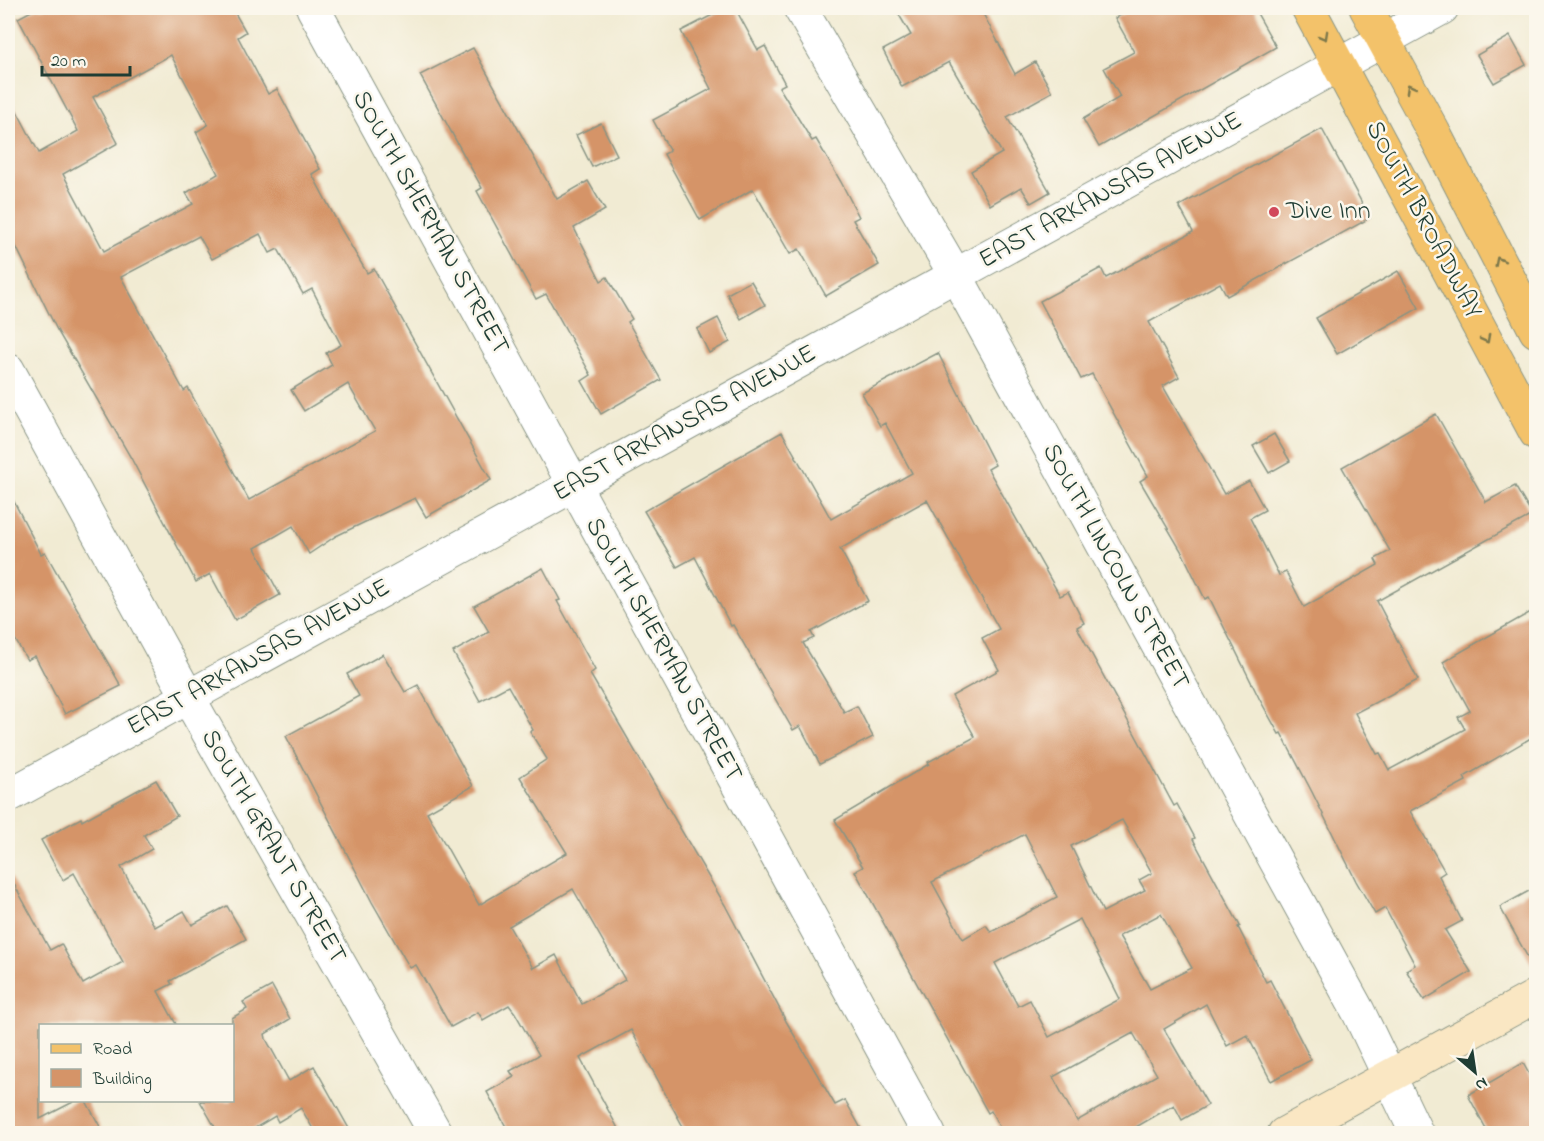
<svg xmlns="http://www.w3.org/2000/svg" width="1544" height="1141" viewBox="0 0 1544 1141" font-family="'Indie Flower',sans-serif">
<style>
.building{fill:#d59468;fill-rule:evenodd}
.lines{fill:none;stroke-linecap:round;stroke-linejoin:round}
.street-casing{stroke:#889484;stroke-width:35}
.secondary-casing{stroke:#889484;stroke-width:35}
.primary-casing{stroke:#889484;stroke-width:35}
.street{stroke:#fff;stroke-width:33}
.secondary{stroke:#fae7c3;stroke-width:33}
.primary{stroke:#f3c26a;stroke-width:33}
.oneway{stroke:#7e794c}
.poi-dot{fill:#d1495b;stroke:#fbf7ec;stroke-width:2}
.labels{text-anchor:middle;dominant-baseline:central;stroke-width:5;stroke-linejoin:round;paint-order:stroke}
.street-label{font-size:26px;fill:#1f3d34;stroke:#fbf7ec}
.poi-label{font-size:26px;fill:#1f3d34;stroke:#fbf7ec;text-anchor:start}
</style>
<rect width="100%" height="100%" fill="#fbf7ec"/>
<filter id="ink" filterUnits="userSpaceOnUse"><feTurbulence type="fractalNoise" baseFrequency=".0167" numOctaves="2"/><feDisplacementMap in="SourceGraphic" scale="12" xChannelSelector="R" yChannelSelector="G"/><feConvolveMatrix kernelMatrix="1 2 1 2 8 2 1 2 1" color-interpolation-filters="sRGB"/></filter>
<filter id="wash" filterUnits="userSpaceOnUse"><feTurbulence type="fractalNoise" baseFrequency=".008" numOctaves="4" result="noise"/><feDisplacementMap in="SourceGraphic" scale="24" xChannelSelector="R" yChannelSelector="G"/><feGaussianBlur stdDeviation="1.35" result="paint"/><feColorMatrix in="noise" values="0 0 0 0 0 0 0 0 0 0 0 0 0 0 0 0 0 1.4 0 .05"/><feComposite in="paint" operator="in"/></filter>
<g filter="url(#wash)">
<rect width="100%" height="100%" fill="#f1ebd3"/>
<g id="blocks">
<!-- building -->
<g class="building">
<path d="M37,8H232L246,32L238,37L268,94L277,89L320,169L312,174L341,229L367,273L374,269L491,480L426,517L415,498L336,536L309,554L293,526L255,548L280,595L235,620L210,574L196,582L131,458L57,330L8,230V94L39,153L78,131L18,18ZM171,55L208,125L196,132L218,174L186,193L193,204L104,251L63,174L118,143L93,97ZM260,234L270,253L278,249L303,294L312,289L341,345L326,353L332,365L291,390L304,411L348,384L375,431L249,500L188,388L184,391L121,277L199,236L212,259Z"/>
<path d="M726,8H735L758,50L765,46L785,84L779,87L812,141L816,139L841,182L859,217L853,220L879,265L826,296L799,249L790,254L753,189L700,220L664,154L670,151L653,120L711,89L681,31Z"/>
<path d="M895,8H980L1015,74L1035,62L1052,92L1007,117L1050,192L1031,203L1021,187L990,205L971,171L1002,153L949,62L902,87L883,50L911,35Z"/>
<path d="M1134,8H1254L1276,47L1099,147L1083,119L1120,97L1104,68L1134,52L1115,18Z"/>
<path d="M1510,36L1526,65L1494,83L1477,55Z"/>
<path d="M473,48L557,199L588,181L605,210L574,228L601,281L607,277L632,319L628,322L661,380L601,414L582,381L591,375L546,294L536,299L477,191L482,188L420,75Z"/>
<path d="M601,123L617,155L592,167L576,135Z"/>
<path d="M1322,129L1370,218L1227,296L1220,283L1149,322L1179,377L1163,386L1224,494L1249,481L1265,510L1250,518L1279,575L1286,572L1304,607L1378,565L1375,559L1390,551L1342,467L1436,414L1486,502L1515,486L1532,515L1377,601L1418,680L1355,713L1377,754L1380,753L1389,770L1465,729L1458,717L1470,711L1443,662L1536,609V735L1464,777L1466,781L1410,811L1445,872L1439,876L1462,921L1445,930L1471,972L1424,1000L1406,970L1415,965L1385,908L1375,914L1356,881L1312,792L1281,733L1279,734L1260,700L1209,597L1205,599L1183,554L1140,481L1148,476L1092,374L1081,379L1040,301L1101,268L1106,278L1193,232L1179,206Z"/>
<path d="M1398,271L1419,308L1337,354L1316,318Z"/>
<path d="M751,281L765,305L741,319L727,294Z"/>
<path d="M718,318L730,342L709,353L697,329Z"/>
<path d="M938,353L995,465L988,469L1060,596L1068,592L1084,623L1077,627L1174,806L1177,804L1195,838L1193,839L1240,926L1238,927L1266,982L1270,980L1311,1060L1271,1081L1247,1035L1227,1046L1206,1004L1164,1029L1208,1105L1182,1120L1174,1105L1124,1134H1003L991,1111L988,1113L855,871L863,867L835,820L929,764L928,762L975,737L952,696L999,670L982,638L999,629L927,500L840,549L868,601L811,632L814,638L803,643L844,712L857,706L873,737L820,764L800,726L793,730L733,625L731,626L695,557L677,567L644,511L782,432L831,519L912,473L885,423L880,426L862,393ZM1122,820L1152,873L1139,880L1145,890L1103,912L1071,846ZM1025,834L1057,897L991,932L986,925L963,939L932,882ZM1161,914L1192,968L1150,989L1119,936ZM1080,919L1120,999L1049,1037L1030,1000L1018,1006L995,963ZM1133,1033L1157,1075L1077,1121L1053,1077Z"/>
<path d="M1274,434L1290,461L1269,473L1253,446Z"/>
<path d="M8,490L41,554L45,552L121,686L65,714L35,656L27,660L8,627Z"/>
<path d="M543,568L560,600L557,601L595,670L590,674L725,905L787,1023L835,1105L845,1100L864,1134H687L631,1030L580,1058L621,1134H510L487,1092L514,1077L510,1071L539,1055L515,1013L509,1005L483,1020L478,1012L451,1027L416,965L410,968L372,902L286,736L359,696L347,674L383,654L405,692L418,685L473,786L427,812L479,905L567,853L520,777L547,759L530,732L533,730L508,686L480,701L453,652L489,632L474,606ZM573,889L625,980L582,1004L556,955L533,968L509,926Z"/>
<path d="M156,780L177,816L144,835L152,849L121,867L155,927L184,911L192,925L227,906L246,939L170,981L172,984L158,991L177,1026H40V1119L75,1101H86L104,1134H8V873L50,950L61,944L83,984L123,962L74,873L63,880L41,840L81,818L82,821Z"/>
<path d="M1536,887V972L1500,907Z"/>
<path d="M272,986L290,1019L265,1034L266,1039L289,1081L314,1066L352,1134H316L301,1108L278,1122L275,1116L245,1134H219L200,1101H232V1018L247,1009L243,1002Z"/>
<path d="M1523,1063L1536,1087V1134H1489L1468,1095Z"/>
</g>
</g>
</g>
<g filter="url(#ink)">
<use href="#blocks" fill-opacity="0" stroke="#889484" stroke-width="1.5"/>
<g class="lines">
<!-- street casing -->
<g class="street-casing">
<g id="street">
<path d="M313,8L929,1134"/>
<path d="M800,8L956,276L1358,1011L1417,1134"/>
<path d="M8,370L188,697L436,1134"/>
<path d="M8,796L1442,8"/>
</g>
</g>
<!-- secondary casing -->
<g class="secondary-casing">
<path id="secondary" d="M1284,1134L1536,996"/>
</g>
<!-- primary casing -->
<g class="primary-casing">
<g id="primary">
<path d="M1308,8L1536,433"/>
<path d="M1366,8L1434,133L1536,331"/>
</g>
</g>
<!-- street -->
<use href="#street" class="street"/>
<!-- secondary -->
<use href="#secondary" class="secondary"/>
<!-- primary -->
<use href="#primary" class="primary"/>
</g>
<!-- one-way arrows -->
<defs><path id="oneway-chevron" d="M-2-3.5L2.5 0L-2 3.5" fill="none" stroke-width="1.6" stroke-linecap="round" stroke-linejoin="round" transform="scale(1.5)"/></defs>
<g class="oneway">
<use href="#oneway-chevron" transform="translate(1324 36) rotate(61)"/>
<use href="#oneway-chevron" transform="translate(1410 88) rotate(-119)"/>
<use href="#oneway-chevron" transform="translate(1499 261) rotate(-117)"/>
<use href="#oneway-chevron" transform="translate(1486 339) rotate(62)"/>
</g>
</g>
<!-- markers -->
<circle class="poi-dot" cx="1274" cy="212" r="6"/>
<g class="labels">
<!-- street labels -->
<g class="street-label">
<text transform="translate(1111 191) rotate(-29)">EAST ARKANSAS AVENUE</text>
<text transform="translate(1423 220) rotate(62)">SOUTH BROADWAY</text>
<text transform="translate(430 223) rotate(61)">SOUTH SHERMAN STREET</text>
<text transform="translate(685 424) rotate(-29)">EAST ARKANSAS AVENUE</text>
<text transform="translate(1115 567) rotate(61)">SOUTH LINCOLN STREET</text>
<text transform="translate(663 650) rotate(61)">SOUTH SHERMAN STREET</text>
<text transform="translate(259 658) rotate(-29)">EAST ARKANSAS AVENUE</text>
<text transform="translate(273 847) rotate(60)">SOUTH GRANT STREET</text>
</g>
<!-- poi labels -->
<g class="poi-label">
<text x="1286" y="212">Dive Inn</text>
</g>
</g>
<!-- margin -->
<rect width="1544" height="1141" fill="none" stroke="#fbf7ec" stroke-width="30"/>
<!-- legend -->
<rect x="39" y="1024" width="195" height="78" fill="#fbf7ec" stroke="#a3ada2" stroke-width="1.5"/>
<rect x="51" y="1044" width="30" height="9" fill="#f3c26a" stroke="#a3ada2" stroke-width="1.5"/>
<text x="93" y="1054" font-size="18" fill="#1f3d34">Road</text>
<rect x="51" y="1069" width="30" height="18" fill="#d59468" stroke="#a3ada2" stroke-width="1.5"/>
<text x="93" y="1084" font-size="18" fill="#1f3d34">Building</text>
<!-- north arrow -->
<g transform="translate(1475 1072) rotate(151)" stroke="#fbf7ec" stroke-width="4.5" paint-order="stroke">
<path d="M0-4.5L10 22L0 15L-10 22Z" fill="#1f3d34"/>
<text y="-9" font-size="16" font-weight="bold" text-anchor="middle" fill="#1f3d34">N</text>
</g>
<!-- scale -->
<path d="M42 66v9h88v-9" fill="none" stroke="#1f3d34" stroke-width="3"/>
<text x="51" y="66" font-size="18" fill="#1f3d34" stroke="#fbf7ec" stroke-width="4.5" paint-order="stroke">20 m</text>
</svg>
